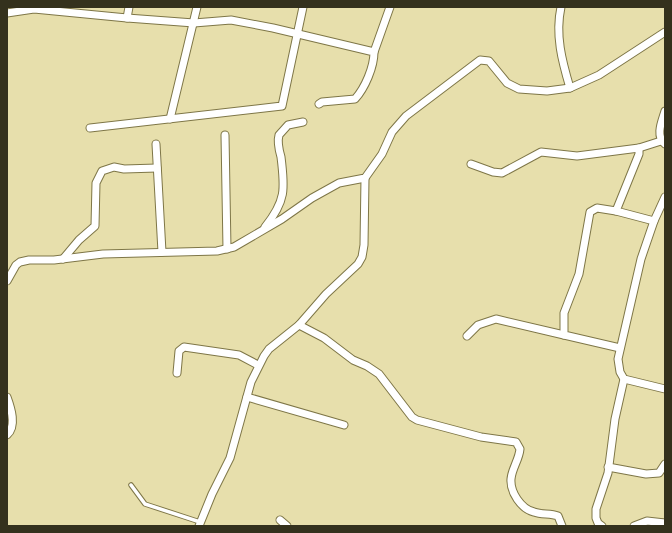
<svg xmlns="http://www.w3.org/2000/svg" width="672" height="533" viewBox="0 0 672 533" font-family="Rubik,sans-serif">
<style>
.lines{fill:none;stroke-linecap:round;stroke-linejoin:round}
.lane-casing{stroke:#7e7647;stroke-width:5.5}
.street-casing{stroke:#7e7647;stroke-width:9}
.lane{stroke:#fff;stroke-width:3.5}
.street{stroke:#fff;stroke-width:7}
</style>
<rect width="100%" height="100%" fill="#e7dfac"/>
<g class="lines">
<!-- lane casing -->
<g class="lane-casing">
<path id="lane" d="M131,485L145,504L200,522"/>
</g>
<!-- street casing -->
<g class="street-casing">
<g id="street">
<path d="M561,7C555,35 562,61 570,88"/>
<path d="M7,13L34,9L127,18L129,7"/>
<path d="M127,18L194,23L231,20L273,28L374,52C374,67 365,88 355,99L322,102L319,104"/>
<path d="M374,52L390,7"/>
<path d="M170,119L197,7"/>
<path d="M90,128L282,106L303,7"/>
<path d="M225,135L227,249"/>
<path d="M156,144L162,252"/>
<path d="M665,144C655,136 662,121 665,111"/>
<path d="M639,148V154L616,211L654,221"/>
<path d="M471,164L493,172L502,173L541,152L577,156L639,148L661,141"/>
<path d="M665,197L654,221L641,259L618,359L620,372L624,379L665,389"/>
<path d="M616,211L597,208L590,212L579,274L564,313V335L620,348"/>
<path d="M265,227C286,201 285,189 281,157C279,150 277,142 279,135L288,125L303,122"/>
<path d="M63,259L79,240L95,226L96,183L102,171L114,167L124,169L157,168"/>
<path d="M7,281L16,265L20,262L29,260H54L103,254L217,251L234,247L282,219L312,198L339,183L365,178L382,154L392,132L406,116L480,60L489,61L507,83L519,89L547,91L570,88L599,75L665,32"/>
<path d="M299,325L324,338L353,360L367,366L379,374L412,417L417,420L481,437L516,442L520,449C519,460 512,468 511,479C510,492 521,509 534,512C542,515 550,513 558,516L562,526"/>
<path d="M467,336L478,325L496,319L564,335"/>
<path d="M177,373L179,351L184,347L239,355L258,365"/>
<path d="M7,397C11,408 17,426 7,435"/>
<path d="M247,397L344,425"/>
<path d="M608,467L646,474L659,473L665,464"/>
<path d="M280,520L287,526"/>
<path d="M199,526L212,494L230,458L251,382L264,356L269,349L299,325L326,294L358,264L362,257L364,245L365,178"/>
<path d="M602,526L598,523L596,518V509L608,473L615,419L624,379"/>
<path d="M634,526L647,521L665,523"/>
</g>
</g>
<!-- lane -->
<use href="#lane" class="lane"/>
<!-- street -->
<use href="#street" class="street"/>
</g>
<!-- border -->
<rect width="672" height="533" fill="none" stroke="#34311d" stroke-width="16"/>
</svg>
